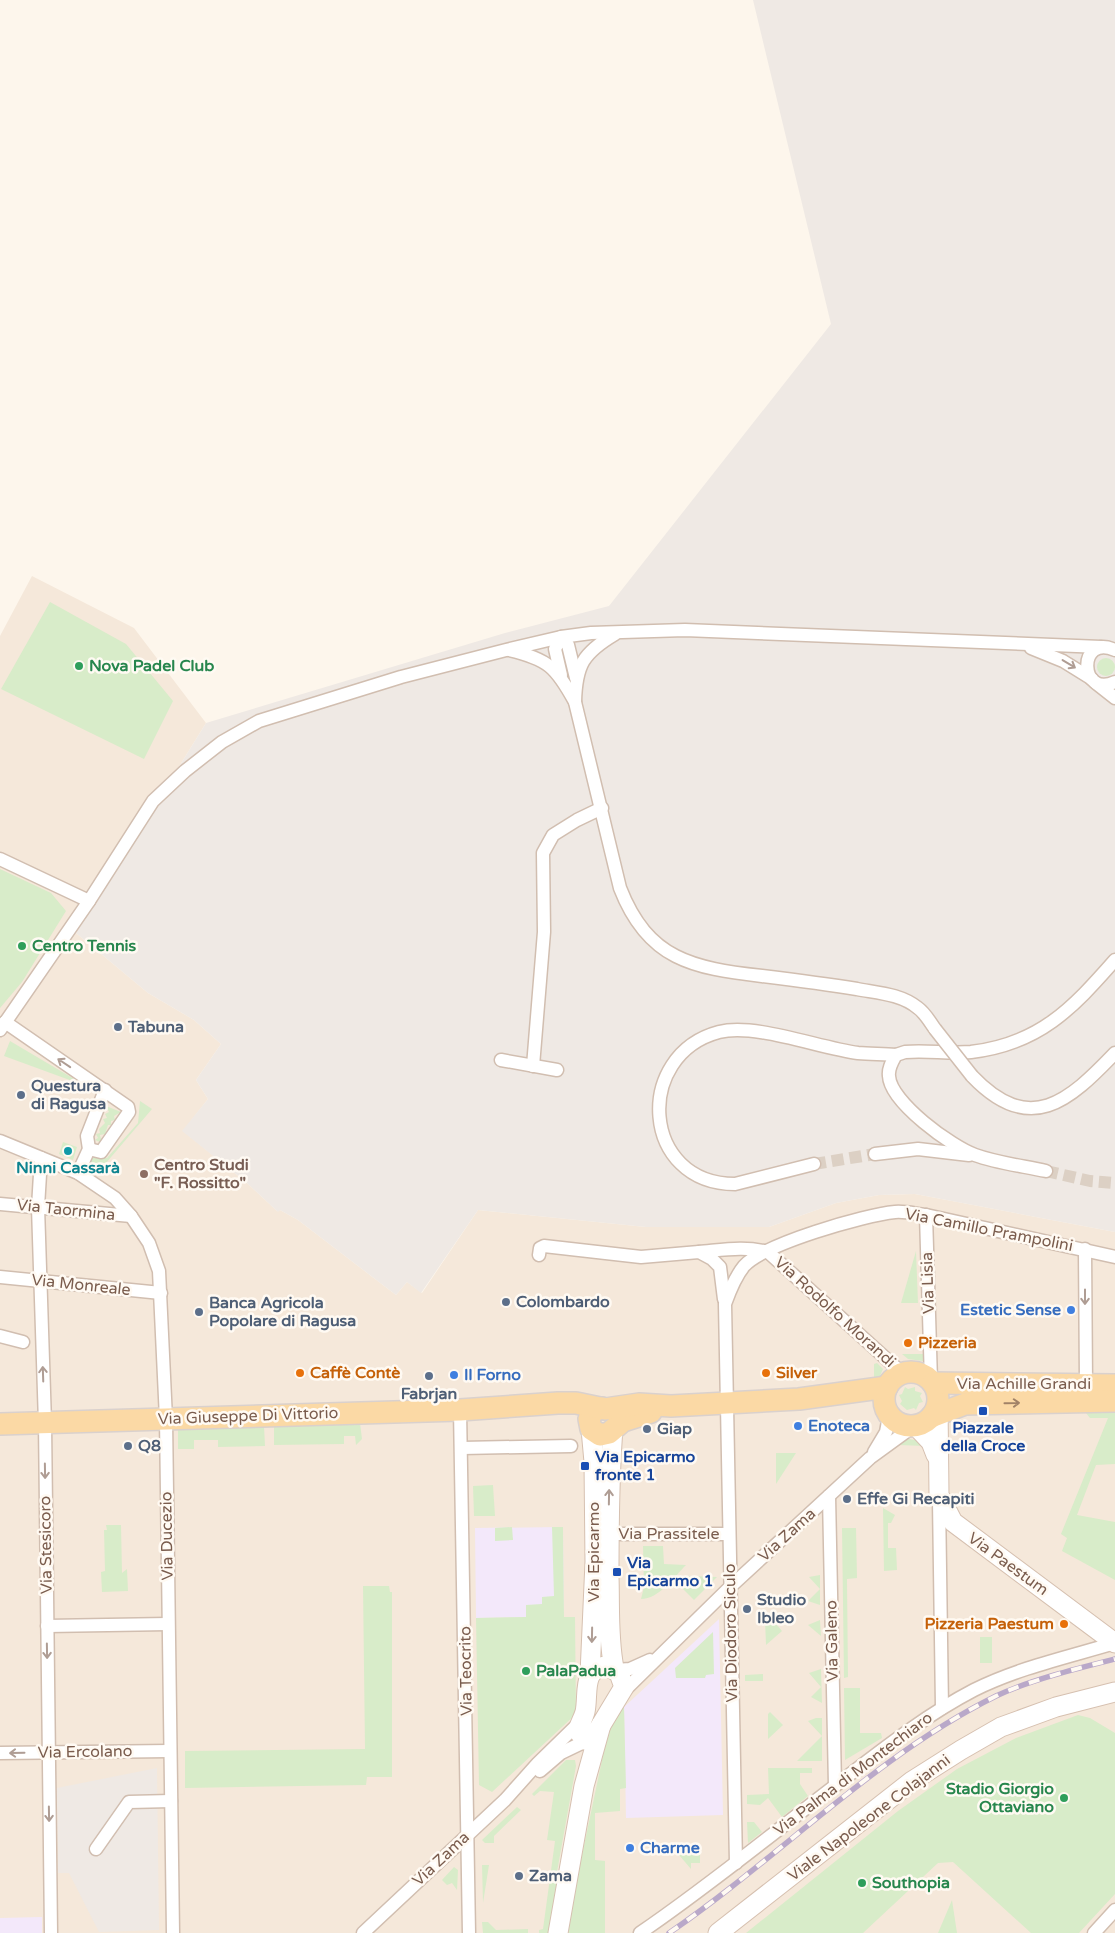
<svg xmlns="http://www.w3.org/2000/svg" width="1115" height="1933" viewBox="0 0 1115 1933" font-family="'Varela Round',sans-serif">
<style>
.residential{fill:#f5e8da}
.industrial{fill:#efe9e4}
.education{fill:#f3e8fa}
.green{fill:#d8ecc9}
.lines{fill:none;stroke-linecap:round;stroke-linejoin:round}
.street-tunnel{stroke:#dcd0c4;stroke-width:12;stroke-dasharray:12 6;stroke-linecap:butt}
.street-casing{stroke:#d1beb0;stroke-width:15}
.secondary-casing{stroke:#d6c0b0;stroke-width:21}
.primary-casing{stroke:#dad1cd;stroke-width:24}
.street{stroke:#fff;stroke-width:12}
.secondary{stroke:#fff;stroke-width:19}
.primary{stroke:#fbd9a5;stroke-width:21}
.rail-casing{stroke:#b9a8c9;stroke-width:5.5}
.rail{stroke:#fffaf3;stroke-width:4;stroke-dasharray:11;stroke-linecap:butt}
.street-bridge-casing{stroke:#d1beb0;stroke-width:15;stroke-linecap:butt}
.street-bridge{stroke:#fff;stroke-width:12}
.oneway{stroke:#af9d94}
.oneway2{stroke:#a18267}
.leisure-dot{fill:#2e9e5b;stroke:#fffaf3;stroke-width:2}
.service-dot{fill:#5c6f8a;stroke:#fffaf3;stroke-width:2}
.culture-dot{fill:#0f9aa8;stroke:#fffaf3;stroke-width:2}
.education-dot{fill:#8d6e63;stroke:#fffaf3;stroke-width:2}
.shop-dot{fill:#3f7fe0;stroke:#fffaf3;stroke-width:2}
.food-dot{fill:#e8710a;stroke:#fffaf3;stroke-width:2}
.transit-dot{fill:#1a4fb4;stroke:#fffaf3;stroke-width:2}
.labels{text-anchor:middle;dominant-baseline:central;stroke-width:5;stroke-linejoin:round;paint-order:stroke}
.leisure-label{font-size:16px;font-weight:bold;fill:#27864d;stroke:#fffaf3;text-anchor:start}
.service-label{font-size:16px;font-weight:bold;fill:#4e5e75;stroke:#fffaf3;text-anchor:start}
.education-label{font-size:16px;font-weight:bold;fill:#785e54;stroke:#fffaf3;text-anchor:start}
.culture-label{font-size:16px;font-weight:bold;fill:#0d838f;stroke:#fffaf3}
.street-label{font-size:16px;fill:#7a5c4d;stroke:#fffaf3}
.shop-label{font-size:16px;font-weight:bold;fill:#366cbe;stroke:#fffaf3;text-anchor:start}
.food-label{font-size:16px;font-weight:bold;fill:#c56008;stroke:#fffaf3;text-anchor:start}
.transit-label{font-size:16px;font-weight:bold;fill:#164399;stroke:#fffaf3;text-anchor:start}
</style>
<rect width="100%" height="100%" fill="#fdf6ec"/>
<!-- residential -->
<path class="residential" d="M32,576L134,628L206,723L76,933L148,993L194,1020L221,1044L196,1080L208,1099L183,1131L247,1183L277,1211L280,1210L298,1220L396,1295L407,1282L422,1293L478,1210L646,1227H769L836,1203L879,1195L915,1194L1115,1232V1933H0V636Z"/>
<!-- industrial -->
<g class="industrial">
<path d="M753,0H1115V1232L915,1194L879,1195L836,1203L769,1227H646L478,1210L421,1293L407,1282L396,1295L298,1220L280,1210L278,1212L247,1183L182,1131L208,1099L196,1080L221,1044L194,1020L148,993L76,933L206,723L505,633L609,606L831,324Z"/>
<path d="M157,1768L159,1930L99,1932L69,1873H58L57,1788Z"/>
</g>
<!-- education -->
<g class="education">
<path d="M563,1527L564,1617L476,1618L475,1528Z"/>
<path d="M719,1619L723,1815L626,1818L624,1707Z"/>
<path d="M42,1917V1933H0V1918Z"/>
</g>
<!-- green -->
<g class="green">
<path d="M50,602L126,644L173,701L144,759L1,689Z"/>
<circle cx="1106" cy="667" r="9"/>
<path d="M0,869L51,893L66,911L22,982L0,1008Z"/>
<path d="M10,1041L86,1086L4,1056Z"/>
<path d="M140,1101L152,1109L100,1170L88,1166L93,1158H107L138,1123Z"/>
<path d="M106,1106L121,1112L114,1116L115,1120L111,1121V1125H108L105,1134L100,1135L102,1143L95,1140L98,1138L96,1134L100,1133L99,1129L105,1123L103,1119L107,1118L105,1114L109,1112Z"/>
<path d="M63,1142L77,1147L73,1160L59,1154Z"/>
<path d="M916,1251L918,1303H901Z"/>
<path d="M902,1354H923V1361L908,1359Z"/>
<path d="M877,1363L883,1369L879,1378H874V1364Z"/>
<path d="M905,1387L908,1389L915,1387V1391L922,1393L920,1396L923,1402L919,1403L916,1410L914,1408L907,1410L900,1404L902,1401L899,1395L902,1394Z"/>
<path d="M1086,1413H1115V1464L1096,1465L1077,1515L1115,1522V1580L1062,1551L1067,1538L1061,1534L1108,1418H1090Z"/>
<path d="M360,1423L362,1439L356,1445L355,1436H344V1444L274,1445V1425Z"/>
<path d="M264,1426L265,1446L218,1447V1440H194V1449H178V1428Z"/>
<path d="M909,1439L920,1441L925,1446L898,1445Z"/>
<path d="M776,1453H796L776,1484Z"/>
<path d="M493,1485L495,1516H474L473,1486Z"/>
<path d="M883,1508L895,1515L891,1523H888V1548H896L897,1570L884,1571Z"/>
<path d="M106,1525H121L122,1573L127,1569L128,1591L102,1592L101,1572L105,1571L104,1530H107Z"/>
<path d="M512,1527L513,1540L495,1541V1528Z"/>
<path d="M552,1527H563L564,1617H575L576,1714L492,1792L479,1785L476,1618L526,1617V1605L542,1604V1597L554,1596Z"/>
<path d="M842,1528H856L857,1578L847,1579L848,1677L844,1678Z"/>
<path d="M643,1546H663L664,1564L686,1565C674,1577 659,1599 641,1599L644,1587Z"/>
<path d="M820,1575V1605L808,1601L820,1589L809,1577Z"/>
<path d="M687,1576H690L717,1577L694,1600L678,1584Z"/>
<path d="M363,1586H389L390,1592H392V1777H367L366,1785L185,1788V1751L365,1749Z"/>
<path d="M770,1617L782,1631L766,1645L765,1620Z"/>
<path d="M820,1620L821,1636L808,1625Z"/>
<path d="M713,1632L714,1674L706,1675L705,1678H676L675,1668Z"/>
<rect x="980" y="1637" width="12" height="26"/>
<path d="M821,1669L822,1703L811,1697L821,1687L809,1673Z"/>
<path d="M763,1674V1681H745V1675Z"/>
<path d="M844,1688H860V1733H881L882,1738L845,1760Z"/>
<path d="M624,1707L626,1788L620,1789V1811L595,1813V1860L605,1861V1933H539V1930L543,1929L555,1841L547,1840L554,1792L540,1791L534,1796L532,1794L566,1760H575L576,1766L557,1872L578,1874L609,1727L615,1714Z"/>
<path d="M770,1712L783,1725L768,1739V1714Z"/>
<path d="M1078,1715L1090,1718L1115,1733V1894L1079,1933H1031L953,1862L938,1863L863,1933H746L898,1811L957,1769L1016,1738Z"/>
<path d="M816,1718H822V1761H797L822,1736L808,1721Z"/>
<path d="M768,1768H812V1773H800V1784L808,1796L782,1817L768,1798L760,1805L747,1804V1795L769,1794Z"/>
<path d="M517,1807L521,1810L494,1836V1843H485L482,1840Z"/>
<path d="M747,1822H754L762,1832L748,1843Z"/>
<path d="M679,1845H691V1851H700V1863H691V1869L673,1848H678Z"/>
<path d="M482,1865H489L483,1903Z"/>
<path d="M454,1867L458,1870L457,1890L452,1883L447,1885L442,1880Z"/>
<path d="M952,1900L957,1933H938Z"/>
<path d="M482,1922H488L496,1930L528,1929V1933H483Z"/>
</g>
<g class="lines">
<!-- street-tunnel -->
<g class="street-tunnel">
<path d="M814,1164L875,1154"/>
<path d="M1046,1171L1090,1181L1115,1183"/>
</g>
<!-- street casing -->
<g class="street-casing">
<g id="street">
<path d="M1031,648L1063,661L1092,679"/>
<path d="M509,650C548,659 556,667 575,702L620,888C648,960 693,968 762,976C794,980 825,984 857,989C878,993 901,994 918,1008C925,1013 930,1022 935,1029"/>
<path d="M1115,650C1077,633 1079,699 1115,682"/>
<path d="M561,675L555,649L561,637L568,645L576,678"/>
<path d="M1096,683L1115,698"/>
<path d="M575,702C576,665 583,653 615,634"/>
<path d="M0,859L89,901"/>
<path d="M5,1022L128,1107L129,1112L101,1152L89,1149"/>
<path d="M0,1030L89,901L153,801L185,771L222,742L259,721L401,677L506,650L561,637L591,633L685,630L1101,647"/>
<path d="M501,1060L557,1070"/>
<path d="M533,1066L544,932L543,853L553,835L577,820L602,808"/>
<path d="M972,1076C1030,1137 1069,1101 1115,1053"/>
<path d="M0,1141L78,1173L115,1198L131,1216L149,1243L159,1271L166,1419L173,1933"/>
<path d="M875,1154L918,1149L969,1155"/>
<path d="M41,1158L38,1207L45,1423L51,1933"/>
<path d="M814,1164L735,1184C641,1184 633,1055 719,1032C756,1023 819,1048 858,1053C871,1054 884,1054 896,1055"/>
<path d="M1046,1171C1023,1166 997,1163 975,1155C952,1147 890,1102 889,1076C888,1068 892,1062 896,1055L905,1052C927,1050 949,1054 971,1052C1039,1044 1072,1009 1115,960"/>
<path d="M78,1173L89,1149L87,1136L105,1090"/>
<path d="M0,1204L131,1216"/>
<path d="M926,1215L931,1381"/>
<path d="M1085,1249L1086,1384"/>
<path d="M699,1252C723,1250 745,1246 768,1252L902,1373"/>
<path d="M539,1255L540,1248L544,1246L641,1257L699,1252L712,1259L720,1267L724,1299"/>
<path d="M0,1277L161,1293"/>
<path d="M0,1336L23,1342"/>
<path d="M460,1410L469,1933"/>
<path d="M462,1448L571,1446"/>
<path d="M874,1452L886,1432L889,1416"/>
<path d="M829,1496L835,1786"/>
<path d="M939,1500L942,1708"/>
<path d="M609,1534H729"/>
<path d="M47,1626L168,1624"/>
<path d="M616,1670L630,1669L650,1660"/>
<path d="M622,1693L729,1588L870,1458L914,1426"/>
<path d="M0,1753L170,1751"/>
<path d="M540,1771L561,1753L588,1740"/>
<path d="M96,1849L129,1802L171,1801"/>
<path d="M736,1863L725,1304C730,1290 735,1277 744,1266C764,1244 864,1215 895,1212C905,1211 916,1214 926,1215L1115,1257"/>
<path d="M363,1933L505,1800L538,1763L580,1722"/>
<path d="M640,1933C709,1886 773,1833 840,1782C883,1749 926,1715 974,1690C1018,1668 1068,1657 1115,1643"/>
<path d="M1094,1933L1115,1910"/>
</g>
</g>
<!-- secondary casing -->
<g class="secondary-casing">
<g id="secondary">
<path d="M938,1404L939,1495L953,1522L1115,1643"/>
<path d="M916,1426L931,1442L936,1455"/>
<path d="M613,1429C609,1478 609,1527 609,1576C610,1607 608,1638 614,1668"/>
<path d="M607,1666L619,1673L624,1687L595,1735L591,1739L585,1740L578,1731C579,1725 583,1719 585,1712C589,1694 581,1668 607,1666Z"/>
<path d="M590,1674L595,1562L594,1462L591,1429"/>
<path d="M558,1933L584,1786L601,1725"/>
<path d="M718,1933L912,1781L961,1750L1001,1727L1056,1707L1115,1692"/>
</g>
</g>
<!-- primary casing -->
<g class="primary-casing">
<g id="primary">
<circle cx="911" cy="1399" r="27"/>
<path d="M933,1383L1115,1385"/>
<path d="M602,1408L593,1411L589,1419L591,1429L600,1435L609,1433L623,1421L651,1412"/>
<path d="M931,1417L965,1404L1115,1401"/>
<path d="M0,1424L460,1410L558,1403H576L605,1409L639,1404L671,1406L799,1399L887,1387"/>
</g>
</g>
<!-- street -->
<use href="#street" class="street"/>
<!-- secondary -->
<use href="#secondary" class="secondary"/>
<!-- primary -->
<use href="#primary" class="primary"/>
<!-- rail casing -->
<g class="rail-casing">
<path id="rail" d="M669,1933C780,1857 875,1756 996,1696C1030,1680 1079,1668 1115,1659"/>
</g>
<!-- rail -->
<use href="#rail" class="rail"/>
<!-- street-bridge casing -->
<g class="street-bridge-casing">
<path id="street-bridge" d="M935,1029L972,1076"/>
</g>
<!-- street-bridge -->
<use href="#street-bridge" class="street-bridge"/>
</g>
<!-- one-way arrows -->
<defs><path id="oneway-shaft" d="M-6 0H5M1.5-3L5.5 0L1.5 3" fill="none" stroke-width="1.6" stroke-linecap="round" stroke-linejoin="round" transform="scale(1.25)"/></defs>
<g class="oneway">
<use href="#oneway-shaft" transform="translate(1069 664) rotate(31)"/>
<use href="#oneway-shaft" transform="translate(64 1063) rotate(-146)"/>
<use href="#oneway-shaft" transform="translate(1085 1297) rotate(90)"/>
<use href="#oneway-shaft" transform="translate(43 1374) rotate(-92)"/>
<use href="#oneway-shaft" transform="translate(45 1471) rotate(89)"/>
<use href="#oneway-shaft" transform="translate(609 1497) rotate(-89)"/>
<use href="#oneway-shaft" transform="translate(592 1635) rotate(91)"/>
<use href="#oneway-shaft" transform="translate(47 1651) rotate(89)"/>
<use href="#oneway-shaft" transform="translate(17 1753) rotate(179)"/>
<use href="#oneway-shaft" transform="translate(49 1814) rotate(89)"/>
</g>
<use class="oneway2" href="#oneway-shaft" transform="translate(1012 1403) rotate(-1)"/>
<!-- markers -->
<g class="leisure-dot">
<circle cx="79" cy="666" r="5"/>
<circle cx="22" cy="946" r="5"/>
<circle cx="526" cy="1671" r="5"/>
<circle cx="1064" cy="1798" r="5"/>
<circle cx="862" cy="1883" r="5"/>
</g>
<g class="service-dot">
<circle cx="118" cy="1027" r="5"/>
<circle cx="21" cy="1095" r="5"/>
<circle cx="506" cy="1302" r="5"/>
<circle cx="199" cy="1312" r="5"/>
<circle cx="429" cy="1376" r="5"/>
<circle cx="647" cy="1429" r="5"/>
<circle cx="128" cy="1446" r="5"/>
<circle cx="847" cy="1499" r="5"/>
<circle cx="747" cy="1609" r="5"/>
<circle cx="519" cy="1876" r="5"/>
</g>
<circle class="culture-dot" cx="68" cy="1151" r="5"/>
<circle class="education-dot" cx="144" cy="1174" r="5"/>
<g class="shop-dot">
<circle cx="1071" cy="1310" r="5"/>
<circle cx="454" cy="1375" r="5"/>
<circle cx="798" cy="1426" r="5"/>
<circle cx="630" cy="1848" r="5"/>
</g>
<g class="food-dot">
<circle cx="908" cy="1343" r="5"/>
<circle cx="300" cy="1373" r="5"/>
<circle cx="766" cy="1373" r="5"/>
<circle cx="1064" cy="1624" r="5"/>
</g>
<g class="transit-dot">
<rect x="978" y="1406" width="10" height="10" rx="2.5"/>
<rect x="580" y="1461" width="10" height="10" rx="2.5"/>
<rect x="612" y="1567" width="10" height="10" rx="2.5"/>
</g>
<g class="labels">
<!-- leisure labels -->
<g class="leisure-label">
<text x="89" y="666">Nova Padel Club</text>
<text x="32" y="946">Centro Tennis</text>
<text x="536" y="1671">PalaPadua</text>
<text x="1054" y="1789" text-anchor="end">Stadio Giorgio<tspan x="1054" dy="18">Ottaviano</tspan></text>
<text x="872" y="1883">Southopia</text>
</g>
<!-- service labels -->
<g class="service-label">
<text x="128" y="1027">Tabuna</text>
<text x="31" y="1086">Questura<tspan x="31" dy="18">di Ragusa</tspan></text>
<text x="516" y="1302">Colombardo</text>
<text x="209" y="1303">Banca Agricola<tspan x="209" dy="18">Popolare di Ragusa</tspan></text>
<text x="429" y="1394" text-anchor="middle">Fabrjan</text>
<text x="657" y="1429">Giap</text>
<text x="138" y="1446">Q8</text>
<text x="857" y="1499">Effe Gi Recapiti</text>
<text x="757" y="1600">Studio<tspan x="757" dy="18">Ibleo</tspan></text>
<text x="529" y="1876">Zama</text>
</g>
<!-- education labels -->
<g class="education-label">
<text x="154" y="1165">Centro Studi<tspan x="154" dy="18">"F. Rossitto"</tspan></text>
</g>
<!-- culture labels -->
<g class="culture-label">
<text x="68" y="1168">Ninni Cassarà</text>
</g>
<!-- street labels -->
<g class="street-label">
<text transform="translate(66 1210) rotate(6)">Via Taormina</text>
<text transform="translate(989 1230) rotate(11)">Via Camillo Prampolini</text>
<text transform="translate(928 1283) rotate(-92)">Via Lisia</text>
<text transform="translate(81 1285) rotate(6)">Via Monreale</text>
<text transform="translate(835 1312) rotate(42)">Via Rodolfo Morandi</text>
<text x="1024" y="1384">Via Achille Grandi</text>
<text transform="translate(248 1416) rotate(-2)">Via Giuseppe Di Vittorio</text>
<text x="669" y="1534">Via Prassitele</text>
<text transform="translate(787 1535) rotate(-42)">Via Zama</text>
<text transform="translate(167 1536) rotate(-91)">Via Ducezio</text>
<text transform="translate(46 1545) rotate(-91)">Via Stesicoro</text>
<text transform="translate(594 1552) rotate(-90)">Via Epicarmo</text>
<text transform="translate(1008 1564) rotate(36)">Via Paestum</text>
<text transform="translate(731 1633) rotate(-91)">Via Diodoro Siculo</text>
<text transform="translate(832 1641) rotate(-91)">Via Galeno</text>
<text transform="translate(466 1671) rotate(-91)">Via Teocrito</text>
<text transform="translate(85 1752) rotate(-1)">Via Ercolano</text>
<text transform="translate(853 1774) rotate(-37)">Via Palma di Montechiaro</text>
<text transform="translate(869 1818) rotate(-37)">Viale Napoleone Colajanni</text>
<text transform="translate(441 1859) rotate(-43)">Via Zama</text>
</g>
<!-- shop labels -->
<g class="shop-label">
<text x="1061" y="1310" text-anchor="end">Estetic Sense</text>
<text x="464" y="1375">Il Forno</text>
<text x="808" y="1426">Enoteca</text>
<text x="640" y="1848">Charme</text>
</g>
<!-- food labels -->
<g class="food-label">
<text x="918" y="1343">Pizzeria</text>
<text x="310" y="1373">Caffè Contè</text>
<text x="776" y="1373">Silver</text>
<text x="1054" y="1624" text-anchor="end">Pizzeria Paestum</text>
</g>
<!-- transit labels -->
<g class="transit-label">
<text x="983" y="1428" text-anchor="middle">Piazzale<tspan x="983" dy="18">della Croce</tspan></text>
<text x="595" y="1457">Via Epicarmo<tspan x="595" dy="18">fronte 1</tspan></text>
<text x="627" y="1563">Via<tspan x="627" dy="18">Epicarmo 1</tspan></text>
</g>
</g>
</svg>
